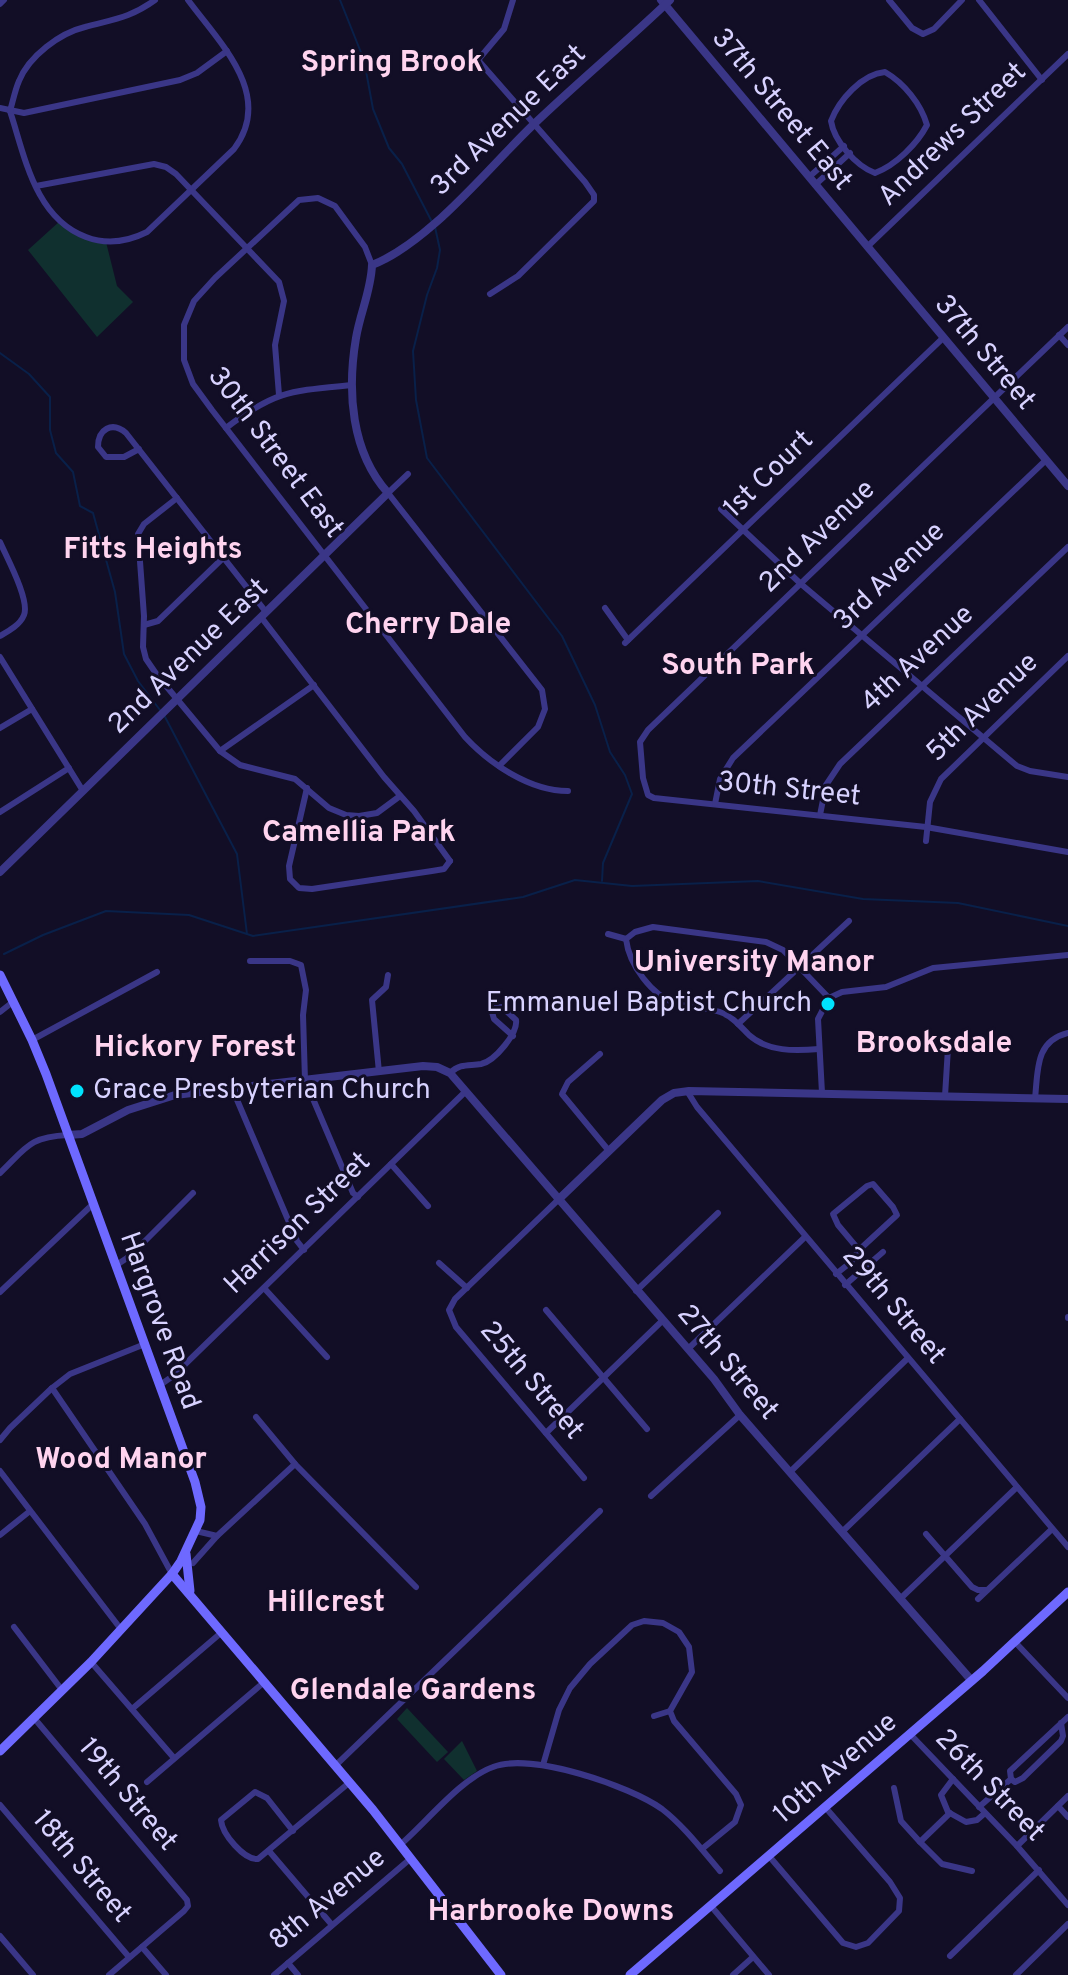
<svg xmlns="http://www.w3.org/2000/svg" width="1068" height="1975" viewBox="0 0 1068 1975" font-family="Overpass,sans-serif">
<style>
.green{fill:#10302f}
.lines{fill:none;stroke-linecap:round;stroke-linejoin:round}
.stream{stroke:#092049;stroke-width:2}
.minor{stroke:#3a3687;stroke-width:6}
.tertiary{stroke:#3a3687;stroke-width:8}
.secondary{stroke:#6e69ff;stroke-width:9}
.poi-dot{fill:#00e2fd;stroke:#120e26;stroke-width:3}
.labels{text-anchor:middle;dominant-baseline:central;stroke-width:6;stroke-linejoin:round;paint-order:stroke}
.street-label{font-size:28px;fill:#d8d2ff;stroke:#120e26}
.poi-label{font-size:28px;fill:#d8d2ff;stroke:#120e26;text-anchor:end}
.neighbourhood-label{font-size:30px;font-weight:bold;fill:#ffd4ef;stroke:#120e26}
</style>
<rect width="100%" height="100%" fill="#120e26"/>
<!-- green -->
<g class="green">
<path d="M60,221L68,228L106,242L117,286L133,302L97,337L28,250Z"/>
<path d="M407,1708L448,1752L437,1762L397,1719Z"/>
<path d="M462,1741L477,1771L464,1780L444,1759Z"/>
</g>
<g class="lines">
<!-- stream -->
<g class="stream">
<path d="M340,0L364,60L373,109L389,148L402,164L432,222"/>
<path d="M435,227L440,250L437,268L427,295L413,351L416,400L427,458L562,636L595,705L610,752L625,775L632,794L603,863L602,881"/>
<path d="M0,353L29,374L50,397V430L56,453L73,472L80,506L93,513L115,592L124,654L138,681L160,710"/>
<path d="M164,715L237,854L247,934"/>
<path d="M4,954L43,935L106,911L189,915L253,936L523,897L575,880L632,886L758,881L863,899L958,903L1068,926"/>
</g>
<!-- minor -->
<g class="minor">
<path d="M889,0L912,28L923,34L934,29L962,0"/>
<path d="M979,0L1042,80"/>
<path d="M0,4L4,0"/>
<path d="M885,72C904,83 921,104 927,125C917,144 896,165 875,173C856,166 834,141 831,121C839,100 862,74 885,72Z"/>
<path d="M0,108L24,113L180,80L197,73L227,51"/>
<path d="M10,111C25,157 35,218 86,237C107,245 127,242 147,232L234,149C275,95 219,42 188,0"/>
<path d="M10,111C13,101 15,90 19,81C29,56 60,33 85,27C114,19 130,18 155,0"/>
<path d="M809,177L844,146"/>
<path d="M815,185L850,153"/>
<path d="M36,186L154,164L166,167L176,174L279,282L284,301L275,345L279,395"/>
<path d="M867,247L1068,54"/>
<path d="M372,265L365,247L335,206L318,198L299,200L215,278L194,301L184,325V360L193,384L212,410L465,737C490,764 530,791 568,791"/>
<path d="M490,294L518,276L594,201V195L585,182L478,60L504,29L513,0"/>
<path d="M1068,327L648,730L640,742L643,778L648,795L654,798L926,827L1068,852"/>
<path d="M1059,335L1068,345"/>
<path d="M226,428C276,390 291,391 352,385"/>
<path d="M139,449L124,457H106L98,447C98,429 112,421 126,433L266,612"/>
<path d="M408,474L388,493L542,690L545,709L538,727L499,766"/>
<path d="M177,498L144,524L138,534L144,616L143,647L146,659L157,675L220,751L240,765L295,779L329,808L346,815L359,816L377,813L400,796"/>
<path d="M721,509L801,584L1017,766L1030,771L1068,777"/>
<path d="M0,542C7,558 30,600 24,615C20,625 9,631 0,636"/>
<path d="M605,608L628,640"/>
<path d="M261,617L384,777L414,811L450,861"/>
<path d="M144,625L158,621L223,558"/>
<path d="M625,643L943,338"/>
<path d="M0,657L83,791"/>
<path d="M0,728L32,709"/>
<path d="M220,751L314,685"/>
<path d="M307,788L289,866L290,879L299,888L312,889L432,871L444,869L450,861"/>
<path d="M715,804L720,779L733,758L1046,460"/>
<path d="M0,812L69,768"/>
<path d="M820,815L826,785L840,764L1068,547"/>
<path d="M926,841L930,802L941,779L1068,656"/>
<path d="M608,934L626,939"/>
<path d="M250,961H290L301,965L306,990L303,1015L305,1080L353,1193L358,1197"/>
<path d="M0,1012L14,1001"/>
<path d="M738,1024L849,921"/>
<path d="M32,1040L157,972"/>
<path d="M819,1049C795,1051 768,1052 749,1035C740,1026 732,1016 720,1012C706,1007 691,1008 677,1004C652,996 629,965 626,939L635,932L653,927L766,942L783,950L829,998"/>
<path d="M600,1054L568,1082L562,1094L609,1151"/>
<path d="M379,1072L372,1000L386,987L388,975"/>
<path d="M450,1073C460,1063 469,1066 481,1064C495,1061 518,1033 516,1020L502,1007L495,1008L492,1012L494,1019L513,1036"/>
<path d="M232,1088L297,1241L304,1250"/>
<path d="M687,1091L697,1107L1068,1547"/>
<path d="M822,1093L818,1019L829,998L842,992L886,987L933,968L1068,955"/>
<path d="M945,1096L948,1048"/>
<path d="M1035,1099C1038,1070 1035,1041 1068,1033"/>
<path d="M391,1164L428,1206"/>
<path d="M0,1173C27,1147 29,1137 68,1135"/>
<path d="M873,1184L893,1207L897,1215L859,1250L838,1225L833,1214L867,1186Z"/>
<path d="M558,1200L455,1299L449,1310L456,1327L584,1478"/>
<path d="M439,1263L467,1288"/>
<path d="M115,1266L130,1256L193,1193"/>
<path d="M836,1274L851,1262L859,1250"/>
<path d="M845,1285L883,1252"/>
<path d="M264,1288L327,1357"/>
<path d="M636,1291L718,1213"/>
<path d="M0,1292L93,1204"/>
<path d="M546,1310L647,1429"/>
<path d="M1068,1317V1318"/>
<path d="M688,1349L805,1237"/>
<path d="M160,1385L173,1376L465,1092"/>
<path d="M52,1388L145,1524L172,1574"/>
<path d="M256,1417L295,1464L416,1587"/>
<path d="M546,1433L662,1321"/>
<path d="M0,1440L10,1428L52,1388L70,1374L145,1344"/>
<path d="M0,1471L120,1628"/>
<path d="M790,1472L908,1358"/>
<path d="M651,1496L740,1415"/>
<path d="M196,1531L217,1536L295,1464"/>
<path d="M843,1531L960,1419"/>
<path d="M926,1534L972,1587L978,1590H987"/>
<path d="M0,1535L30,1511"/>
<path d="M193,1563L217,1536"/>
<path d="M900,1599L1017,1487"/>
<path d="M978,1599L1052,1529"/>
<path d="M14,1627L62,1690"/>
<path d="M1015,1642L1068,1698"/>
<path d="M91,1662L174,1758"/>
<path d="M132,1709L222,1632"/>
<path d="M654,1716L670,1711"/>
<path d="M34,1718L187,1900L188,1906L184,1911L109,1975"/>
<path d="M910,1734L1017,1846L1068,1905"/>
<path d="M336,1765L600,1511"/>
<path d="M543,1765L559,1710L570,1688L590,1664L632,1625L644,1621L663,1623L679,1632L689,1647L692,1672L670,1711L674,1721L736,1794L741,1805L735,1822L702,1849"/>
<path d="M953,1779L941,1795L948,1812L966,1822L977,1820L985,1813"/>
<path d="M1011,1779L1015,1782L1023,1778L1061,1741L1063,1736L1061,1723"/>
<path d="M147,1782L263,1683"/>
<path d="M894,1788L901,1821L920,1842L942,1864L972,1871"/>
<path d="M0,1805L129,1957"/>
<path d="M1058,1806L1068,1817"/>
<path d="M979,1807L1011,1779L1010,1771L1068,1717"/>
<path d="M293,1831L267,1798L255,1792L221,1820C222,1834 244,1860 258,1859L350,1782"/>
<path d="M920,1842L950,1813"/>
<path d="M400,1845C427,1822 460,1779 493,1767C531,1752 630,1786 662,1809C684,1826 702,1850 720,1871"/>
<path d="M1017,1846L1068,1796"/>
<path d="M269,1851L332,1925"/>
<path d="M769,1856L843,1943L856,1947L868,1943L899,1911L900,1898L890,1882L825,1807"/>
<path d="M711,1906L769,1975"/>
<path d="M0,1936L33,1975"/>
<path d="M142,1947L166,1975"/>
<path d="M950,1956L1039,1870"/>
<path d="M288,1963L298,1975"/>
<path d="M274,1975L410,1859"/>
<path d="M733,1975L753,1957"/>
<path d="M1016,1975L1068,1924"/>
</g>
<!-- tertiary -->
<g class="tertiary">
<path d="M661,0L1068,486"/>
<path d="M0,872L388,493C351,452 347,391 356,338C360,313 371,291 372,265C429,243 488,168 533,125C578,82 625,43 670,0"/>
<path d="M68,1135L82,1134L128,1110L175,1095L423,1066L437,1067L450,1073L714,1379L740,1415L972,1681"/>
<path d="M558,1200L662,1100L674,1093L689,1091L1068,1099"/>
</g>
<!-- secondary -->
<g class="secondary">
<path d="M0,975L32,1040L46,1074L195,1482L201,1507L200,1520L181,1561L172,1574L91,1662L0,1751"/>
<path d="M186,1554L190,1591"/>
<path d="M172,1574L373,1810L501,1975"/>
<path d="M630,1975L983,1671L1068,1592"/>
</g>
</g>
<!-- markers -->
<g class="poi-dot">
<circle cx="828" cy="1004" r="8"/>
<circle cx="77" cy="1091" r="8"/>
</g>
<g class="labels">
<!-- street labels -->
<g class="street-label">
<text transform="translate(781 110) rotate(50)">37th Street East</text>
<text transform="translate(509 121) rotate(-44)">3rd Avenue East</text>
<text transform="translate(953 135) rotate(-44)">Andrews Street</text>
<text transform="translate(984 353) rotate(50)">37th Street</text>
<text transform="translate(275 453) rotate(53)">30th Street East</text>
<text transform="translate(769 475) rotate(-44)">1st Court</text>
<text transform="translate(818 537) rotate(-44)">2nd Avenue</text>
<text transform="translate(890 577) rotate(-44)">3rd Avenue</text>
<text transform="translate(189 657) rotate(-44)">2nd Avenue East</text>
<text transform="translate(918 659) rotate(-43)">4th Avenue</text>
<text transform="translate(983 708) rotate(-44)">5th Avenue</text>
<text transform="translate(789 790) rotate(6)">30th Street</text>
<text transform="translate(298 1224) rotate(-44)">Harrison Street</text>
<text transform="translate(893 1306) rotate(50)">29th Street</text>
<text transform="translate(159 1321) rotate(70)">Hargrove Road</text>
<text transform="translate(727 1363) rotate(50)">27th Street</text>
<text transform="translate(531 1381) rotate(50)">25th Street</text>
<text transform="translate(836 1769) rotate(-41)">10th Avenue</text>
<text transform="translate(989 1786) rotate(46)">26th Street</text>
<text transform="translate(127 1795) rotate(50)">19th Street</text>
<text transform="translate(81 1867) rotate(50)">18th Street</text>
<text transform="translate(328 1900) rotate(-40)">8th Avenue</text>
</g>
<!-- poi labels -->
<g class="poi-label">
<text x="812" y="1004">Emmanuel Baptist Church</text>
<text x="93" y="1091" text-anchor="start">Grace Presbyterian Church</text>
</g>
<!-- neighbourhood labels -->
<g class="neighbourhood-label">
<text x="392" y="63">Spring Brook</text>
<text x="153" y="550">Fitts Heights</text>
<text x="428" y="625">Cherry Dale</text>
<text x="738" y="666">South Park</text>
<text x="359" y="833">Camellia Park</text>
<text x="754" y="963">University Manor</text>
<text x="934" y="1044">Brooksdale</text>
<text x="195" y="1048">Hickory Forest</text>
<text x="121" y="1460">Wood Manor</text>
<text x="326" y="1603">Hillcrest</text>
<text x="413" y="1691">Glendale Gardens</text>
<text x="551" y="1912">Harbrooke Downs</text>
</g>
</g>
</svg>
